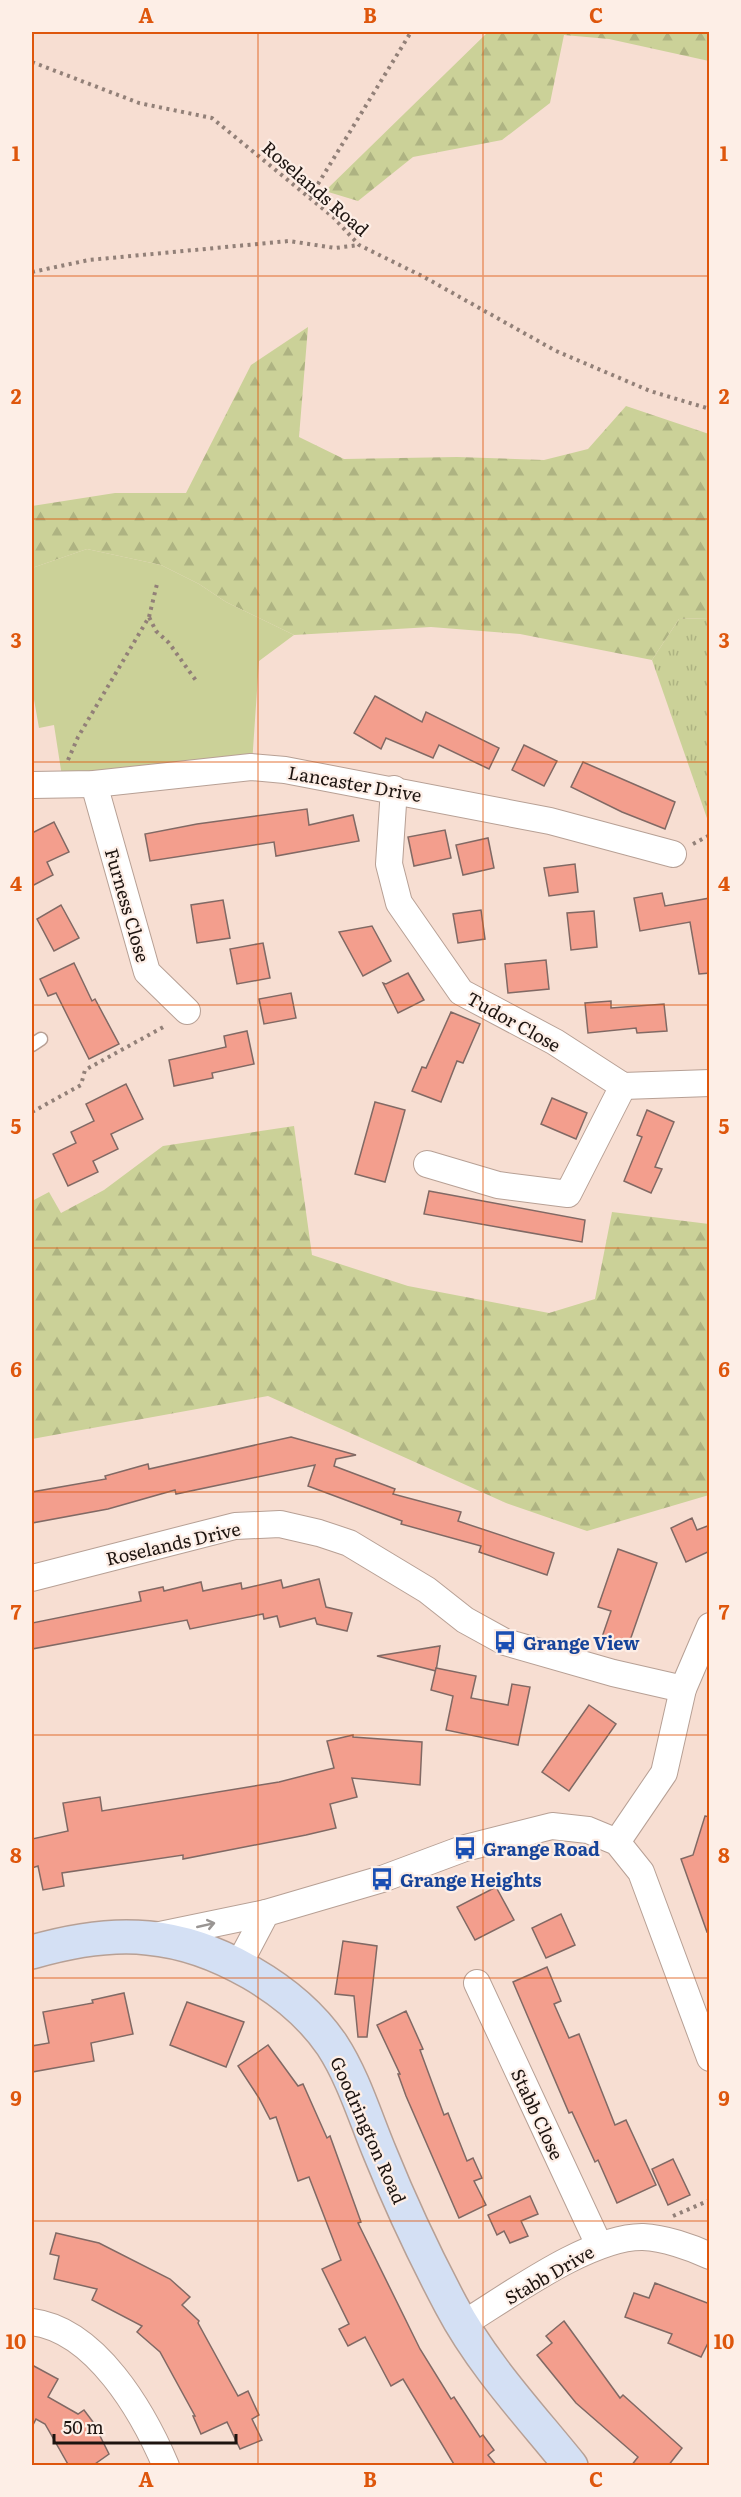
<svg xmlns="http://www.w3.org/2000/svg" width="741" height="2497" viewBox="0 0 741 2497" font-family="Literata,serif">
<style>
.grass{fill:url(#grass-tufts)}
.forest{fill:url(#forest-firs)}
.park{fill:#cbd198}
.building{fill:#f39e8d;stroke:#816964;stroke-width:1.5}
.lines{fill:none;stroke-linecap:round;stroke-linejoin:round}
.lane-casing{stroke:#b7a095;stroke-width:15}
.street-casing{stroke:#b7a095;stroke-width:28}
.secondary-casing{stroke:#b7a095;stroke-width:36}
.path{stroke:#928078;stroke-width:4;stroke-dasharray:3 4.5;stroke-linecap:butt}
.lane{stroke:#fff;stroke-width:12}
.street{stroke:#fff;stroke-width:26}
.secondary{stroke:#d4e0f4;stroke-width:33}
.oneway{stroke:#999593}
.grid{fill:none;stroke:#de560c;stroke-width:1.5;stroke-opacity:0.55}
.labels{text-anchor:middle;dominant-baseline:central;stroke-width:4.5;stroke-linejoin:round;paint-order:stroke}
.street-label{font-size:18px;fill:#1d1410;stroke:#fdeee6}
.transit-label{font-size:18px;font-weight:bold;fill:#164399;stroke:#fdeee6;text-anchor:start}
.neatline{fill:none;stroke:#de560c;stroke-width:2}
.grid-label{font-size:20px;text-anchor:middle;font-weight:bold;fill:#de560c}
</style>
<defs>
<pattern id="grass-tufts" width="24" height="20" patternUnits="userSpaceOnUse" patternTransform="scale(1.5)"><rect width="24" height="20" fill="#cbd198"/><path d="M3 7l-1-3M5 7V3M7 7l1-3M15 17l-1-3M17 17v-4M19 17l1-3" fill="none" stroke="#aeb382"/></pattern>
<pattern id="forest-firs" width="22" height="20" patternUnits="userSpaceOnUse" patternTransform="scale(1.5)"><rect width="22" height="20" fill="#cbd198"/><path d="M5 1l3.5 6h-7zM16 11l3.5 6h-7z" fill="#aeb382"/></pattern>
</defs>
<rect width="100%" height="100%" fill="#f7ded2"/>
<!-- grass -->
<path class="grass" d="M709,618V824L652,660L679,619Z"/>
<!-- forest -->
<g class="forest">
<path d="M488,32H709V61L609,39L564,35L550,103L502,140L413,157L358,201L325,191Z"/>
<path d="M308,327L299,437L344,459L457,457L544,460L588,449L626,406L709,434V618L679,619L652,660L520,634L431,627L294,635L226,602L199,584L161,565L87,549L32,568V506L115,493H186L251,365Z"/>
<path d="M294,1126L312,1255L408,1286L549,1313L595,1299L612,1212L709,1224V1495L587,1531L506,1503L268,1396L32,1439V1201L49,1192L61,1213L104,1190L163,1146Z"/>
</g>
<!-- park -->
<path class="park" d="M87,549L161,565L199,584L226,602L294,635L259,661L252,764L63,783L54,725L39,728L32,688V568Z"/>
<!-- building -->
<g class="building">
<path d="M375,696L422,722L426,712L499,748L489,769L439,745L433,758L386,738L381,749L354,733Z"/>
<path d="M524,745L557,761L544,786L512,770Z"/>
<path d="M583,762L675,802L665,829L622,812L571,787Z"/>
<path d="M307,809L309,825L353,815L359,841L276,856L274,842L150,861L145,834L197,824Z"/>
<path d="M54,822L69,852L47,862L53,875L32,886V833Z"/>
<path d="M445,830L451,858L414,866L408,837Z"/>
<path d="M488,838L494,868L463,875L456,845Z"/>
<path d="M575,864L578,892L549,896L544,868Z"/>
<path d="M662,893L665,906L710,898V973L699,974L690,922L640,931L634,898Z"/>
<path d="M223,900L230,938L197,943L191,905Z"/>
<path d="M61,905L79,938L54,951L37,919Z"/>
<path d="M481,910L485,939L458,943L453,914Z"/>
<path d="M594,911L597,947L571,950L567,913Z"/>
<path d="M372,926L391,961L363,976L339,932Z"/>
<path d="M263,943L270,978L237,984L230,949Z"/>
<path d="M546,960L549,989L508,993L505,964Z"/>
<path d="M74,963L92,1001L95,999L119,1044L89,1059L56,993L48,996L40,979Z"/>
<path d="M408,973L424,1000L398,1013L383,983L386,984Z"/>
<path d="M291,993L296,1018L264,1024L259,999Z"/>
<path d="M611,1001V1008L664,1004L667,1031L637,1033L636,1028L588,1033L585,1003Z"/>
<path d="M451,1012L480,1024L463,1063L457,1061L441,1102L412,1091L422,1067L426,1068Z"/>
<path d="M247,1031L254,1064L212,1073L213,1078L174,1086L169,1060L226,1047L224,1036Z"/>
<path d="M126,1084L143,1119L111,1134L118,1149L93,1161L98,1172L68,1186L53,1154L76,1143L71,1132L94,1121L86,1104Z"/>
<path d="M552,1098L587,1113L576,1139L541,1124Z"/>
<path d="M375,1102L405,1110L385,1182L355,1174Z"/>
<path d="M647,1110L674,1122L655,1167L662,1169L651,1193L624,1181L642,1137L637,1135Z"/>
<path d="M429,1191L585,1220L582,1242L424,1214Z"/>
<path d="M291,1437L356,1455L336,1459L334,1466L395,1489L393,1494L461,1512L458,1521L554,1553L547,1575L479,1552L481,1546L401,1524L402,1521L308,1486L315,1465L176,1494L175,1490L108,1509L32,1523V1492L106,1479L105,1476L148,1464L149,1469Z"/>
<path d="M692,1518L697,1530L710,1525V1551L686,1562L671,1528Z"/>
<path d="M618,1549L657,1563L627,1649L601,1640L611,1611L598,1607Z"/>
<path d="M319,1579L326,1607L352,1613L347,1631L317,1624L315,1618L280,1627L277,1616L264,1619L263,1614L190,1629L187,1620L32,1649V1623L141,1601L139,1592L163,1587L164,1591L201,1582L203,1591L241,1583L242,1589L281,1580L283,1588Z"/>
<path d="M440,1646L436,1671L377,1656Z"/>
<path d="M436,1668L476,1676L471,1698L508,1705L512,1684L530,1687L518,1745L446,1730L453,1696L431,1690Z"/>
<path d="M589,1705L616,1724L569,1791L542,1772Z"/>
<path d="M353,1735V1737L422,1742L420,1785L352,1778L357,1797L330,1804L336,1828L306,1835L183,1859V1855L62,1873L64,1886L43,1890L38,1866L32,1868V1839L68,1831L63,1803L100,1797L102,1811L279,1782L334,1768L327,1741Z"/>
<path d="M705,1816L710,1817V1931L707,1932L681,1859L693,1855Z"/>
<path d="M496,1887L514,1920L475,1940L457,1907Z"/>
<path d="M561,1914L575,1945L546,1958L532,1928Z"/>
<path d="M343,1941L377,1946L367,2037H358L354,1996L335,1994Z"/>
<path d="M547,1967L561,2001L554,2004L569,2038L579,2034L615,2125L626,2120L656,2185L617,2203L598,2160L595,2162L572,2112L569,2113L513,1982Z"/>
<path d="M124,1993L133,2034L91,2043L94,2061L32,2072V2046L49,2043L43,2012L93,2003L92,2000Z"/>
<path d="M187,2002L244,2022L226,2067L170,2045Z"/>
<path d="M406,2011L423,2049L420,2050L444,2115L448,2113L467,2161L473,2158L482,2178L474,2181L486,2205L459,2218L406,2096L398,2074H400L377,2025Z"/>
<path d="M268,2045L298,2086L303,2084L327,2138L330,2136L361,2222L358,2223L420,2349L451,2399L454,2397L480,2437L483,2435L494,2450L488,2455L497,2466H455L403,2379L391,2386L365,2337L348,2346L339,2329L349,2324L322,2269L341,2260L309,2177L298,2181L276,2117L270,2119L259,2098L238,2066Z"/>
<path d="M673,2159L690,2195L668,2205L652,2169Z"/>
<path d="M530,2196L538,2214L521,2221L528,2236L510,2243L504,2231L497,2235L488,2215Z"/>
<path d="M56,2233L99,2243L170,2279L190,2297L182,2305L199,2321L198,2323L238,2396L248,2391L259,2415L252,2419L262,2440L240,2449L227,2422L201,2434L193,2416H195L160,2352L137,2332L142,2326L92,2300L97,2289L54,2279L59,2256L50,2254Z"/>
<path d="M655,2283L710,2304V2339L701,2357L668,2343L672,2334L625,2317L634,2293L649,2298Z"/>
<path d="M564,2321L620,2398L623,2395L682,2448L668,2466H631L638,2457L576,2403L537,2355L552,2343L546,2336Z"/>
<path d="M32,2365L58,2379L48,2397L78,2414L84,2410L93,2422L109,2454L92,2466H69L45,2424L36,2419L32,2427Z"/>
</g>
<g class="lines">
<!-- lane casing -->
<g class="lane-casing">
<path id="lane" d="M32,1045L41,1039"/>
</g>
<!-- street casing -->
<g class="street-casing">
<g id="street">
<path d="M94,784L147,972L187,1011"/>
<path d="M32,785L94,784L251,767L285,770L550,821L673,854"/>
<path d="M394,789L389,864L399,903L461,992L555,1042L623,1086L710,1083"/>
<path d="M427,1164L498,1185L568,1194L623,1086"/>
<path d="M32,1578L235,1526L280,1524L319,1533L349,1543L427,1590L465,1620L505,1642L613,1673L683,1689"/>
<path d="M617,1842L664,1773L683,1689L710,1626"/>
<path d="M155,1936L266,1913"/>
<path d="M238,1966L266,1913L382,1879L465,1848L552,1826L588,1830L617,1842L641,1872L710,2058"/>
<path d="M477,1983L599,2245"/>
<path d="M32,2322C96,2330 143,2412 166,2466"/>
<path d="M463,2324C509,2296 590,2236 643,2237C664,2238 691,2247 710,2256"/>
</g>
</g>
<!-- secondary casing -->
<g class="secondary-casing">
<path id="secondary" d="M32,1952C67,1942 111,1934 148,1938C215,1944 294,1989 332,2045C353,2077 365,2117 380,2153C401,2205 425,2256 451,2305C482,2364 529,2414 571,2466"/>
</g>
<!-- path -->
<g class="path">
<path d="M32,62L139,103L212,118L333,217L359,245L424,277L556,351L650,391L710,409"/>
<path d="M310,197L411,32"/>
<path d="M32,272L89,260L289,241L335,248L359,245"/>
<path d="M149,617L157,584"/>
<path d="M68,760L78,737L149,617L156,631L169,643L197,682"/>
<path d="M693,844L710,835"/>
<path d="M32,1112L81,1085L85,1070L167,1025"/>
<path d="M673,2216L710,2200"/>
</g>
<!-- lane -->
<use href="#lane" class="lane"/>
<!-- street -->
<use href="#street" class="street"/>
<!-- secondary -->
<use href="#secondary" class="secondary"/>
</g>
<!-- one-way arrows -->
<defs><path id="oneway-shaft" d="M-6 0H5M1.5-3L5.5 0L1.5 3" fill="none" stroke-width="1.6" stroke-linecap="round" stroke-linejoin="round" transform="scale(1.5)"/></defs>
<use class="oneway" href="#oneway-shaft" transform="translate(206 1925) rotate(-13)"/>
<!-- grid -->
<path class="grid" d="M258,32V2466M483,32V2466M32,276H710M32,519H710M32,762H710M32,1005H710M32,1248H710M32,1492H710M32,1735H710M32,1978H710M32,2221H710"/>
<!-- icons -->
<defs>
<g id="bus-bare" transform="scale(1.8)"><path d="M-5-6H5V4H4V6H2V4H-2V6H-4V4H-5ZM-3.5-4V0h7V-4ZM-3.5 1.2v1.5H-2V1.2ZM2 1.2v1.5H3.5V1.2Z" fill="#1a4fb4" stroke="#fdeee6" stroke-width="2.5" paint-order="stroke"/></g>
</defs>
<g fill-rule="evenodd">
<use href="#bus-bare" x="505" y="1642"/>
<use href="#bus-bare" x="465" y="1848"/>
<use href="#bus-bare" x="382" y="1879"/>
</g>
<g class="labels">
<!-- street labels -->
<g class="street-label">
<text transform="translate(316 188) rotate(41)">Roselands Road</text>
<text transform="translate(355 783) rotate(10)">Lancaster Drive</text>
<text transform="translate(128 905) rotate(74)">Furness Close</text>
<text transform="translate(514 1021) rotate(29)">Tudor Close</text>
<text transform="translate(173 1543) rotate(-13)">Roselands Drive</text>
<text transform="translate(538 2114) rotate(65)">Stabb Close</text>
<text transform="translate(369 2130) rotate(66)">Goodrington Road</text>
<text transform="translate(549 2274) rotate(-30)">Stabb Drive</text>
</g>
<!-- transit labels -->
<g class="transit-label">
<text x="523" y="1642">Grange View</text>
<text x="483" y="1848">Grange Road</text>
<text x="400" y="1879">Grange Heights</text>
</g>
</g>
<!-- border -->
<rect width="741" height="2497" fill="none" stroke="#fdeee6" stroke-width="66"/>
<!-- scale -->
<path d="M54 2434v9h182v-9" fill="none" stroke="#1d1410" stroke-width="3"/>
<text x="63" y="2434" font-size="18" fill="#1d1410" stroke="#fdeee6" stroke-width="4.5" paint-order="stroke">50 m</text>
<rect x="33" y="33" width="675" height="2431" class="neatline"/>
<g class="grid-label">
<text x="146" y="23">A</text>
<text x="370" y="23">B</text>
<text x="596" y="23">C</text>
<text x="16" y="161">1</text>
<text x="724" y="161">1</text>
<text x="16" y="404">2</text>
<text x="724" y="404">2</text>
<text x="16" y="648">3</text>
<text x="724" y="648">3</text>
<text x="16" y="891">4</text>
<text x="724" y="891">4</text>
<text x="16" y="1134">5</text>
<text x="724" y="1134">5</text>
<text x="16" y="1377">6</text>
<text x="724" y="1377">6</text>
<text x="16" y="1620">7</text>
<text x="724" y="1620">7</text>
<text x="16" y="1863">8</text>
<text x="724" y="1863">8</text>
<text x="16" y="2106">9</text>
<text x="724" y="2106">9</text>
<text x="16" y="2349">10</text>
<text x="724" y="2349">10</text>
<text x="146" y="2487">A</text>
<text x="370" y="2487">B</text>
<text x="596" y="2487">C</text>
</g>
</svg>
